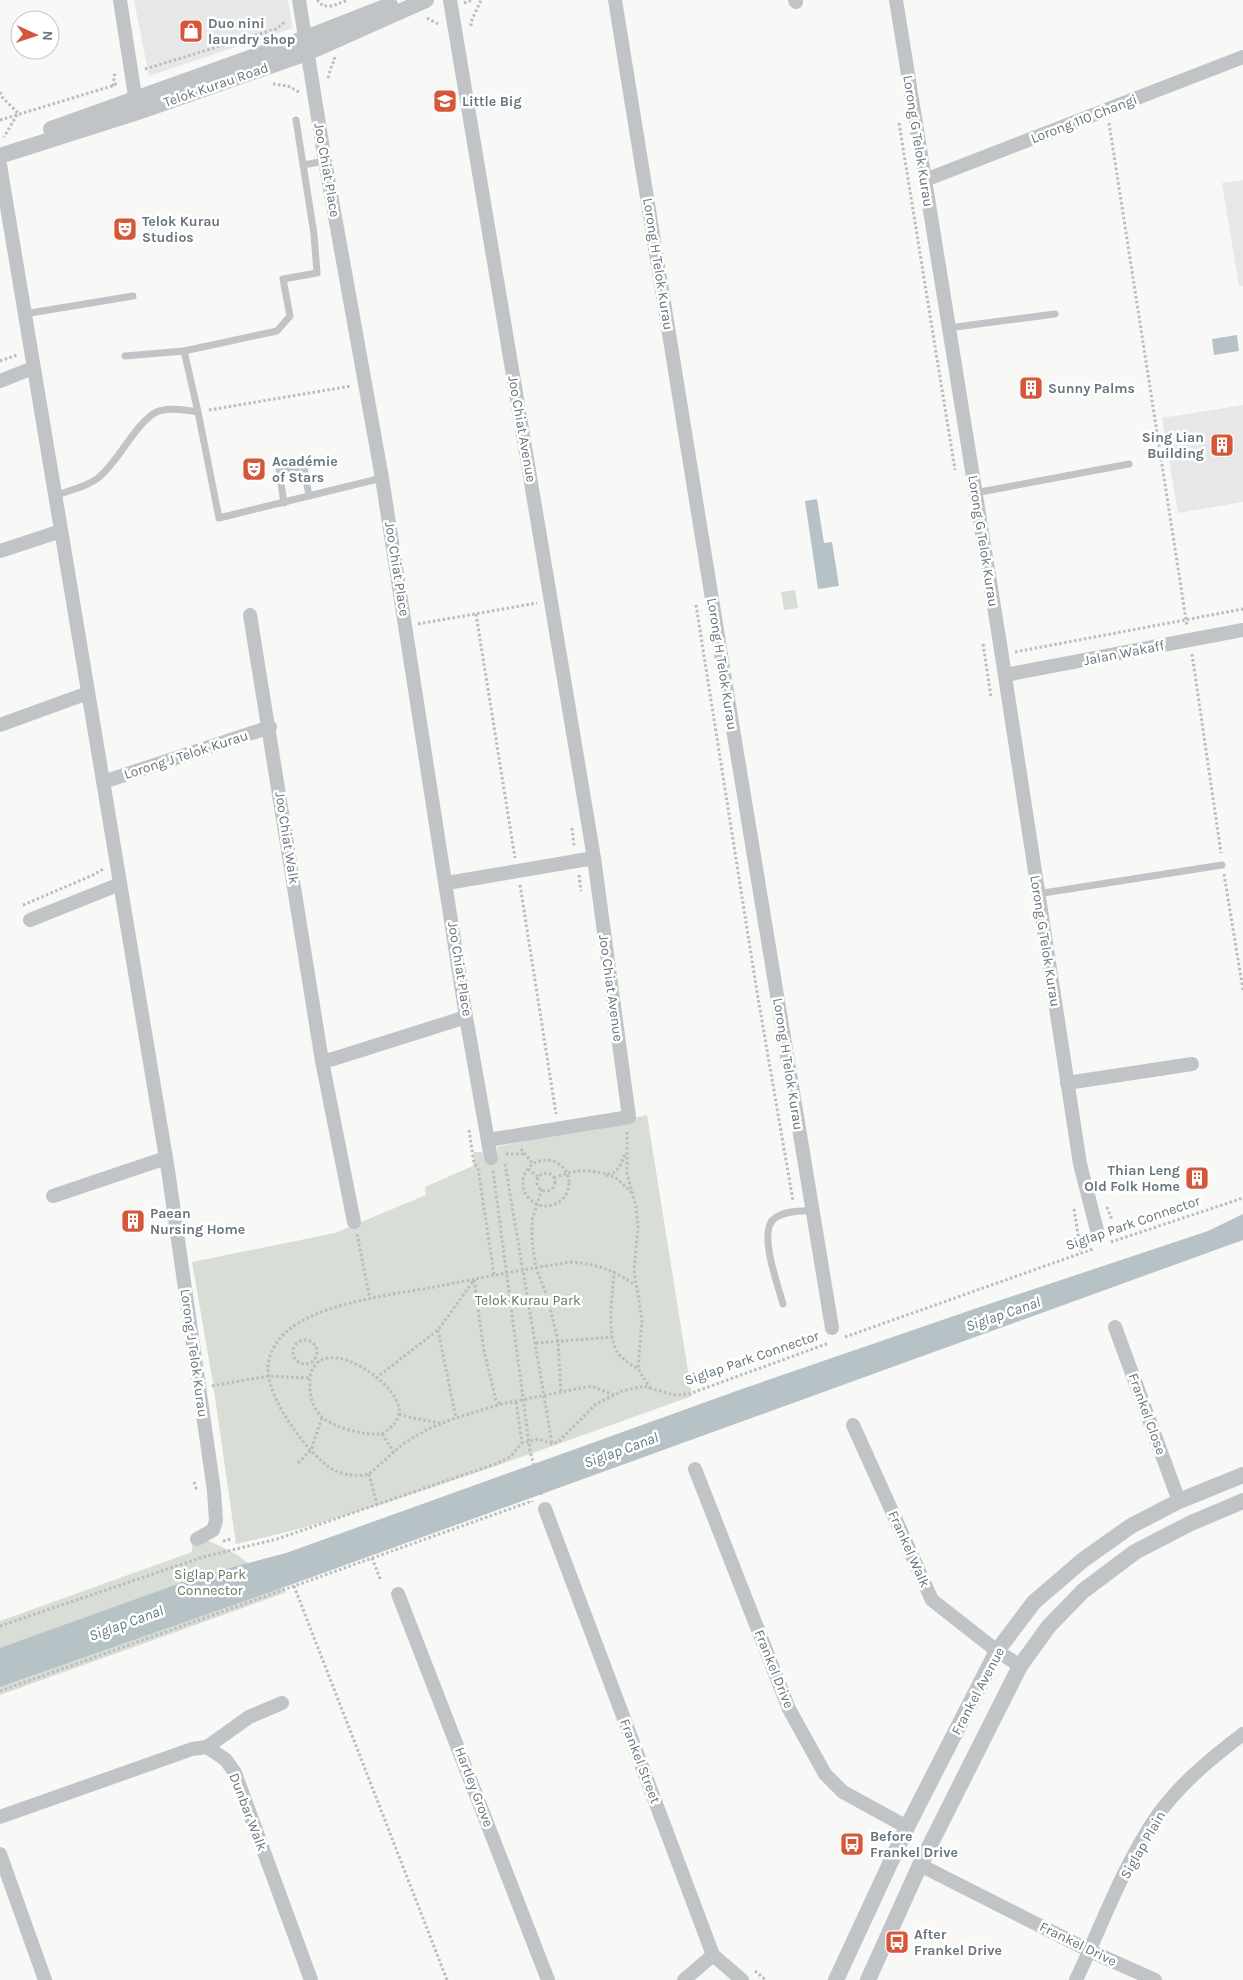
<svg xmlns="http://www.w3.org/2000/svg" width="1243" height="1980" viewBox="0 0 1243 1980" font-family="Karla,sans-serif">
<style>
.built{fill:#e6e7e6}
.green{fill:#d8ddd5}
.water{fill:#b7c2c6}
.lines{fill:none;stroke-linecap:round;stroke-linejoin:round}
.path{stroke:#babdbf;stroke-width:3;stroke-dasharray:2.5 2.5;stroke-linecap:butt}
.service{stroke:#c0c4c7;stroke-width:7}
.minor{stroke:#c0c4c7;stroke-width:14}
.tertiary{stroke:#c0c4c7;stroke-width:16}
.labels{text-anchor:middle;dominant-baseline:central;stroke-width:5;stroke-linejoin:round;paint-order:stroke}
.poi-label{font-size:14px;font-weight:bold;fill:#66757e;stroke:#fff;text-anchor:start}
.street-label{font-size:14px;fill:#66757e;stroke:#fff}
.park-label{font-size:14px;fill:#687764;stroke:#fff}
.water-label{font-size:15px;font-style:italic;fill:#667a7f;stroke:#fff}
</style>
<rect width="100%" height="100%" fill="#f8f8f6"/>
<!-- built -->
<g class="built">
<path d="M134,0H288L293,28L149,76Z"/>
<path d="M1243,180V286H1239L1222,183Z"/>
<path d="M1243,405V502L1178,513L1162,418Z"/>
</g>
<!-- green -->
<g class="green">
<path d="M795,590L798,608L784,610L781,592Z"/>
<path d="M647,1115L692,1396C608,1426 524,1457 439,1485C372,1508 305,1529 236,1544L213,1383L192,1262L335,1233L426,1195L425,1187L473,1166L474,1152H482L484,1159L498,1156L497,1147L500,1146Z"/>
<path d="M205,1539L236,1554L287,1592L0,1695V1621L192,1552V1543Z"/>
</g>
<!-- water -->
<g class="water">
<path d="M1237,335L1239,351L1214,355L1212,339Z"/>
<path d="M817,499L824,543L832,542L839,586L818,589L805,501Z"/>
<path d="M1243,1214V1240L293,1584L0,1687V1648L200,1576L286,1553L742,1389L980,1307L1208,1231Z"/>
</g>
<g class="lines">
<!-- path -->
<g class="path">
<path d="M317,0L323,6H332L348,0"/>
<path d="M464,3L473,0"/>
<path d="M427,18L440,25"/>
<path d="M471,26V22L481,0"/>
<path d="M145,69L276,29L285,22"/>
<path d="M328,78L332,64L335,60L334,57"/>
<path d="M273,84L288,86L299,92"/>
<path d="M113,86L115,72"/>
<path d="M0,92L2,97L18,113L4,137"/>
<path d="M0,120L112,86L119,82"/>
<path d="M899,123L955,470"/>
<path d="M1109,123L1187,626"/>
<path d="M0,361L17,355"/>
<path d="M209,410L351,386"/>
<path d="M696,605L757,992L793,1201"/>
<path d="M476,614L515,858"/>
<path d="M418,624L537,603"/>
<path d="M983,644L991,697"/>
<path d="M1015,652L1243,609"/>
<path d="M1192,654L1221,853"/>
<path d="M572,828L574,846"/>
<path d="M1224,874L1243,990"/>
<path d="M579,875L581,891"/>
<path d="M520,885L556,1114"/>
<path d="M23,905L93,875L103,869"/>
<path d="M469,1130L474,1163L478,1168L494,1275"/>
<path d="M627,1132V1173L636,1207L638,1228L634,1270L642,1320L638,1369L650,1388"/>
<path d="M521,1149L533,1164"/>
<path d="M506,1154H526"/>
<circle cx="546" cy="1183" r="23"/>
<path d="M505,1164L552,1444"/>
<path d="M528,1169L539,1178"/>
<path d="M493,1171L530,1451L542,1496"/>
<circle cx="546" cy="1182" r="9"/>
<path d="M606,1175L615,1177L631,1192"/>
<path d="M554,1178C564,1174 574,1170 585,1171C609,1171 614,1184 625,1154"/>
<path d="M542,1189L532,1220V1241L536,1268L547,1296L558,1341L561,1392"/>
<path d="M1107,1207L1112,1220"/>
<path d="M1074,1209L1081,1253"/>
<path d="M357,1234L370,1299"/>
<path d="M1111,1242L1243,1198"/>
<path d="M614,1271C613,1292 606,1333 617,1352C622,1359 630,1364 638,1369"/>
<path d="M474,1280L484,1351L496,1400L500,1404"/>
<path d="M438,1330L456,1418"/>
<path d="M845,1337L1093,1249"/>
<circle cx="305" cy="1352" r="12"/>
<path d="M536,1343L612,1337"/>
<path d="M376,1378L438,1330L474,1280"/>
<path d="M212,1386L268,1376L309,1378"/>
<path d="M614,1395L591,1386L501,1404L450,1420L428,1429L404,1443L369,1474C357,1477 343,1475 332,1469C307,1453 268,1400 268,1369C268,1353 278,1337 291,1328C325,1303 387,1295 429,1288C476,1279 523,1269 571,1262C596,1264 614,1270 635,1285"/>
<path d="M516,1402L522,1443"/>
<path d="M399,1414L412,1418L440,1423"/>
<path d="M382,1434C389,1429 398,1423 399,1414C404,1388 338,1342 317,1363C310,1370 309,1379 310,1388C310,1397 314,1410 321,1416C335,1429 364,1435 382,1434L394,1452"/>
<path d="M298,1463L311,1450L322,1417"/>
<path d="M369,1474L377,1505"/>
<path d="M194,1482L196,1488H199"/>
<path d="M223,1541L231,1539"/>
<path d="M372,1558L381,1581"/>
<path d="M294,1586L447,1980"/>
<path d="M0,1626L203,1557L277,1539L498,1463L510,1457L522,1443L539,1439L552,1444L558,1442L596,1404L622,1391L644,1386L673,1395L689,1394L829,1343"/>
<path d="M0,1691L532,1501V1502"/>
<path d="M755,1971L766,1980"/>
</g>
<!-- service -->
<g class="service">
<path d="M303,165L325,161"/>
<path d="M24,314L133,296"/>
<path d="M948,328L1055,314"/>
<path d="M184,351L198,412"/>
<path d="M125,356L184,351L277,331L290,316L283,279L317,273L314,234L296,120"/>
<path d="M975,493L1129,464"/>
<path d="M55,496C69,490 85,488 98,478C119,461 132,429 153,414C164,406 186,410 198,412L219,518L382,478"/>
<path d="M284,503L279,471L304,467L309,496"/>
<path d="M1037,894L1222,865"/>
<path d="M783,1304C778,1285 757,1230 775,1218C785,1211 801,1211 813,1210"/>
</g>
<!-- minor -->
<g class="minor">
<path d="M120,0L137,109"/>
<path d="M299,0L325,161L382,478L466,1017L491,1158"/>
<path d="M450,0L594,858L629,1117L488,1140"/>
<path d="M615,0L734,735L832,1328"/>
<path d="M795,0L796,2"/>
<path d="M896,0L1001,650L1080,1164L1098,1234"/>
<path d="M0,165L168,1170L214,1491L216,1521L213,1530L197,1539"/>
<path d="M925,180L1243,57"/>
<path d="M0,381L33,368"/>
<path d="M0,551L61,531"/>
<path d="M250,615L322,1061L354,1222"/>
<path d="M1005,675L1243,630"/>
<path d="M0,725L88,693"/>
<path d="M103,782L270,727"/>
<path d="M447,883L594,858"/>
<path d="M30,920L120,884"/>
<path d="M322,1061L333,1059L466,1017"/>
<path d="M1067,1083L1192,1064"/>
<path d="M53,1196L166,1158"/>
<path d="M1115,1327L1179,1501"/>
<path d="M853,1425L932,1600L997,1651L1020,1666"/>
<path d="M695,1469L789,1709L825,1774L843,1792L907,1827"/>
<path d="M545,1509L713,1955L742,1980"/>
<path d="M398,1594L548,1980"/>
<path d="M207,1747L249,1717L282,1703"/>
<path d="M0,1817L192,1749L207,1747L226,1760L235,1773L311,1980"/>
<path d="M0,1854L45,1980"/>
<path d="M920,1865L1090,1951L1155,1980"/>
<path d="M684,1980L713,1955"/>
<path d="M1076,1980C1101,1927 1121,1871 1153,1822C1176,1787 1210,1759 1243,1734"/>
</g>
<!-- tertiary -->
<g class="tertiary">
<path d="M51,129L306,38L390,5"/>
<path d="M0,156L138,112L307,53L426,0"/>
<path d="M836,1980L907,1827L997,1651L1034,1602L1083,1560L1131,1526L1179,1501L1243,1475"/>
<path d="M868,1980L920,1865L1020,1666L1049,1626L1083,1591L1135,1552L1191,1523L1243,1501"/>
</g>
</g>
<!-- icons -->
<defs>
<g id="shop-square" transform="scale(1.25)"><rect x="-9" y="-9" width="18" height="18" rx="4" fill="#d5573a" stroke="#fff"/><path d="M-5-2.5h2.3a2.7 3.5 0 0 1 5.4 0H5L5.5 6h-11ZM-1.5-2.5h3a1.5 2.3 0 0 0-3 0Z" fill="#fff"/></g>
<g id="school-square" transform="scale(1.25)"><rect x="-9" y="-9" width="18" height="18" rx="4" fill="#d5573a" stroke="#fff"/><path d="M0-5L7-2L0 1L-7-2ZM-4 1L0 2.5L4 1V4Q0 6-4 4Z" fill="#fff"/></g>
<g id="theatre-square" transform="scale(1.25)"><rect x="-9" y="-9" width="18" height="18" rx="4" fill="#d5573a" stroke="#fff"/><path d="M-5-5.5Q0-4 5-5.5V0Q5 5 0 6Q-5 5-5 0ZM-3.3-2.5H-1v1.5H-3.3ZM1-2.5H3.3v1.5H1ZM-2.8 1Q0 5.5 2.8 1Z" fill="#fff"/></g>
<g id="building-square" transform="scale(1.25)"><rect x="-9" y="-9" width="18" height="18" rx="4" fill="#d5573a" stroke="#fff"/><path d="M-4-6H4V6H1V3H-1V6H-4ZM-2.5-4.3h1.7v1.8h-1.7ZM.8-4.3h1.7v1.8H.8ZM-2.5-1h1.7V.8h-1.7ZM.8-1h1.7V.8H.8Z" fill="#fff"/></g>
<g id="bus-square" transform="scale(1.25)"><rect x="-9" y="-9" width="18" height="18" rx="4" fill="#d5573a" stroke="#fff"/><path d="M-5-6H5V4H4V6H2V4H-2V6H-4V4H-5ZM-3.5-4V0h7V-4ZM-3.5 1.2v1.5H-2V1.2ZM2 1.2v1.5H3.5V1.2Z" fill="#fff"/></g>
</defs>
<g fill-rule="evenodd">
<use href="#shop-square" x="191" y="31"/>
<use href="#school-square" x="445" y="101"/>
<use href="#theatre-square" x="125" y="229"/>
<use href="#building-square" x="1031" y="388"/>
<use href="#building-square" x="1222" y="445"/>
<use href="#theatre-square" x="254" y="469"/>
<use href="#building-square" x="1197" y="1178"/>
<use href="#building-square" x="133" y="1221"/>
<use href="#bus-square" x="852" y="1844"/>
<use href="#bus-square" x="897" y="1942"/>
</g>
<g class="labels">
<!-- poi labels -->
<g class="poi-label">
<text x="208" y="23">Duo nini<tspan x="208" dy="16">laundry shop</tspan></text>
<text x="462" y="101">Little Big</text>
<text x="142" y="221">Telok Kurau<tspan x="142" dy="16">Studios</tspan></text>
<text x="1048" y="388">Sunny Palms</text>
<text x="1204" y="437" text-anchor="end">Sing Lian<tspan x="1204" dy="16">Building</tspan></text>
<text x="272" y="461">Académie<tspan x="272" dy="16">of Stars</tspan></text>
<text x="1180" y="1170" text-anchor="end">Thian Leng<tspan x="1180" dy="16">Old Folk Home</tspan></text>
<text x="150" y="1213">Paean<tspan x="150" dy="16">Nursing Home</tspan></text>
<text x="870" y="1836">Before<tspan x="870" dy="16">Frankel Drive</tspan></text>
<text x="914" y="1934">After<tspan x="914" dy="16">Frankel Drive</tspan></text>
</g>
<!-- street labels -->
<g class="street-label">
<text transform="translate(216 85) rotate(-19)">Telok Kurau Road</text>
<text transform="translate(1084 119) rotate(-21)">Lorong 110 Changi</text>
<text transform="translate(918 141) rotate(81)">Lorong G Telok Kurau</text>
<text transform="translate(327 170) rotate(80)">Joo Chiat Place</text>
<text transform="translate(658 264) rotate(81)">Lorong H Telok Kurau</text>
<text transform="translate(522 429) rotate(80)">Joo Chiat Avenue</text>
<text transform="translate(983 541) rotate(81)">Lorong G Telok Kurau</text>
<text transform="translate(397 569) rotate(81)">Joo Chiat Place</text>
<text transform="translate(1124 653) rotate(-11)">Jalan Wakaff</text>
<text transform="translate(722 664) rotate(81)">Lorong H Telok Kurau</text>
<text transform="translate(186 755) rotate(-18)">Lorong J Telok Kurau</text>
<text transform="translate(287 838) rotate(81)">Joo Chiat Walk</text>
<text transform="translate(1045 941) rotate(81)">Lorong G Telok Kurau</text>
<text transform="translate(460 969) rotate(81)">Joo Chiat Place</text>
<text transform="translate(611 988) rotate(82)">Joo Chiat Avenue</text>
<text transform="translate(788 1064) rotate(81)">Lorong H Telok Kurau</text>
<text transform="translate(1133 1223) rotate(-19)">Siglap Park Connector</text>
<text transform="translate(194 1353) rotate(82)">Lorong J Telok Kurau</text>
<text transform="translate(752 1358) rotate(-19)">Siglap Park Connector</text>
<text transform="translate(1147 1414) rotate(70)">Frankel Close</text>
<text transform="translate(909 1549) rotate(66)">Frankel Walk</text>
<text transform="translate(774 1669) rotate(68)">Frankel Drive</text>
<text transform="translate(978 1691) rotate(-62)">Frankel Avenue</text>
<text transform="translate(640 1761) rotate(69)">Frankel Street</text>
<text transform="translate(474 1787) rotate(69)">Hartley Grove</text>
<text transform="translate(248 1812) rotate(69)">Dunbar Walk</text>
<text transform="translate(1143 1845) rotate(-60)">Siglap Plain</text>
<text transform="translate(1078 1944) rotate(26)">Frankel Drive</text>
</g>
<!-- park labels -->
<g class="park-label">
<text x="528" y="1300">Telok Kurau Park</text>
<text x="210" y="1574">Siglap Park<tspan x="210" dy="16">Connector</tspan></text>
</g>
<!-- water labels -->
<g class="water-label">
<text transform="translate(1003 1314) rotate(-19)">Siglap Canal</text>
<text transform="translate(621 1450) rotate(-20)">Siglap Canal</text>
<text transform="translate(126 1623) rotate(-20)">Siglap Canal</text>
</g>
</g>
<!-- north arrow -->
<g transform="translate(35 35) rotate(93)"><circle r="24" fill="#ffffff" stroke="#c2c8cb"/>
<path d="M0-4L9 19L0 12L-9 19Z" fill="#d5573a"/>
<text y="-8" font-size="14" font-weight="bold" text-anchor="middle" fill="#66757e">N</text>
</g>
</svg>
